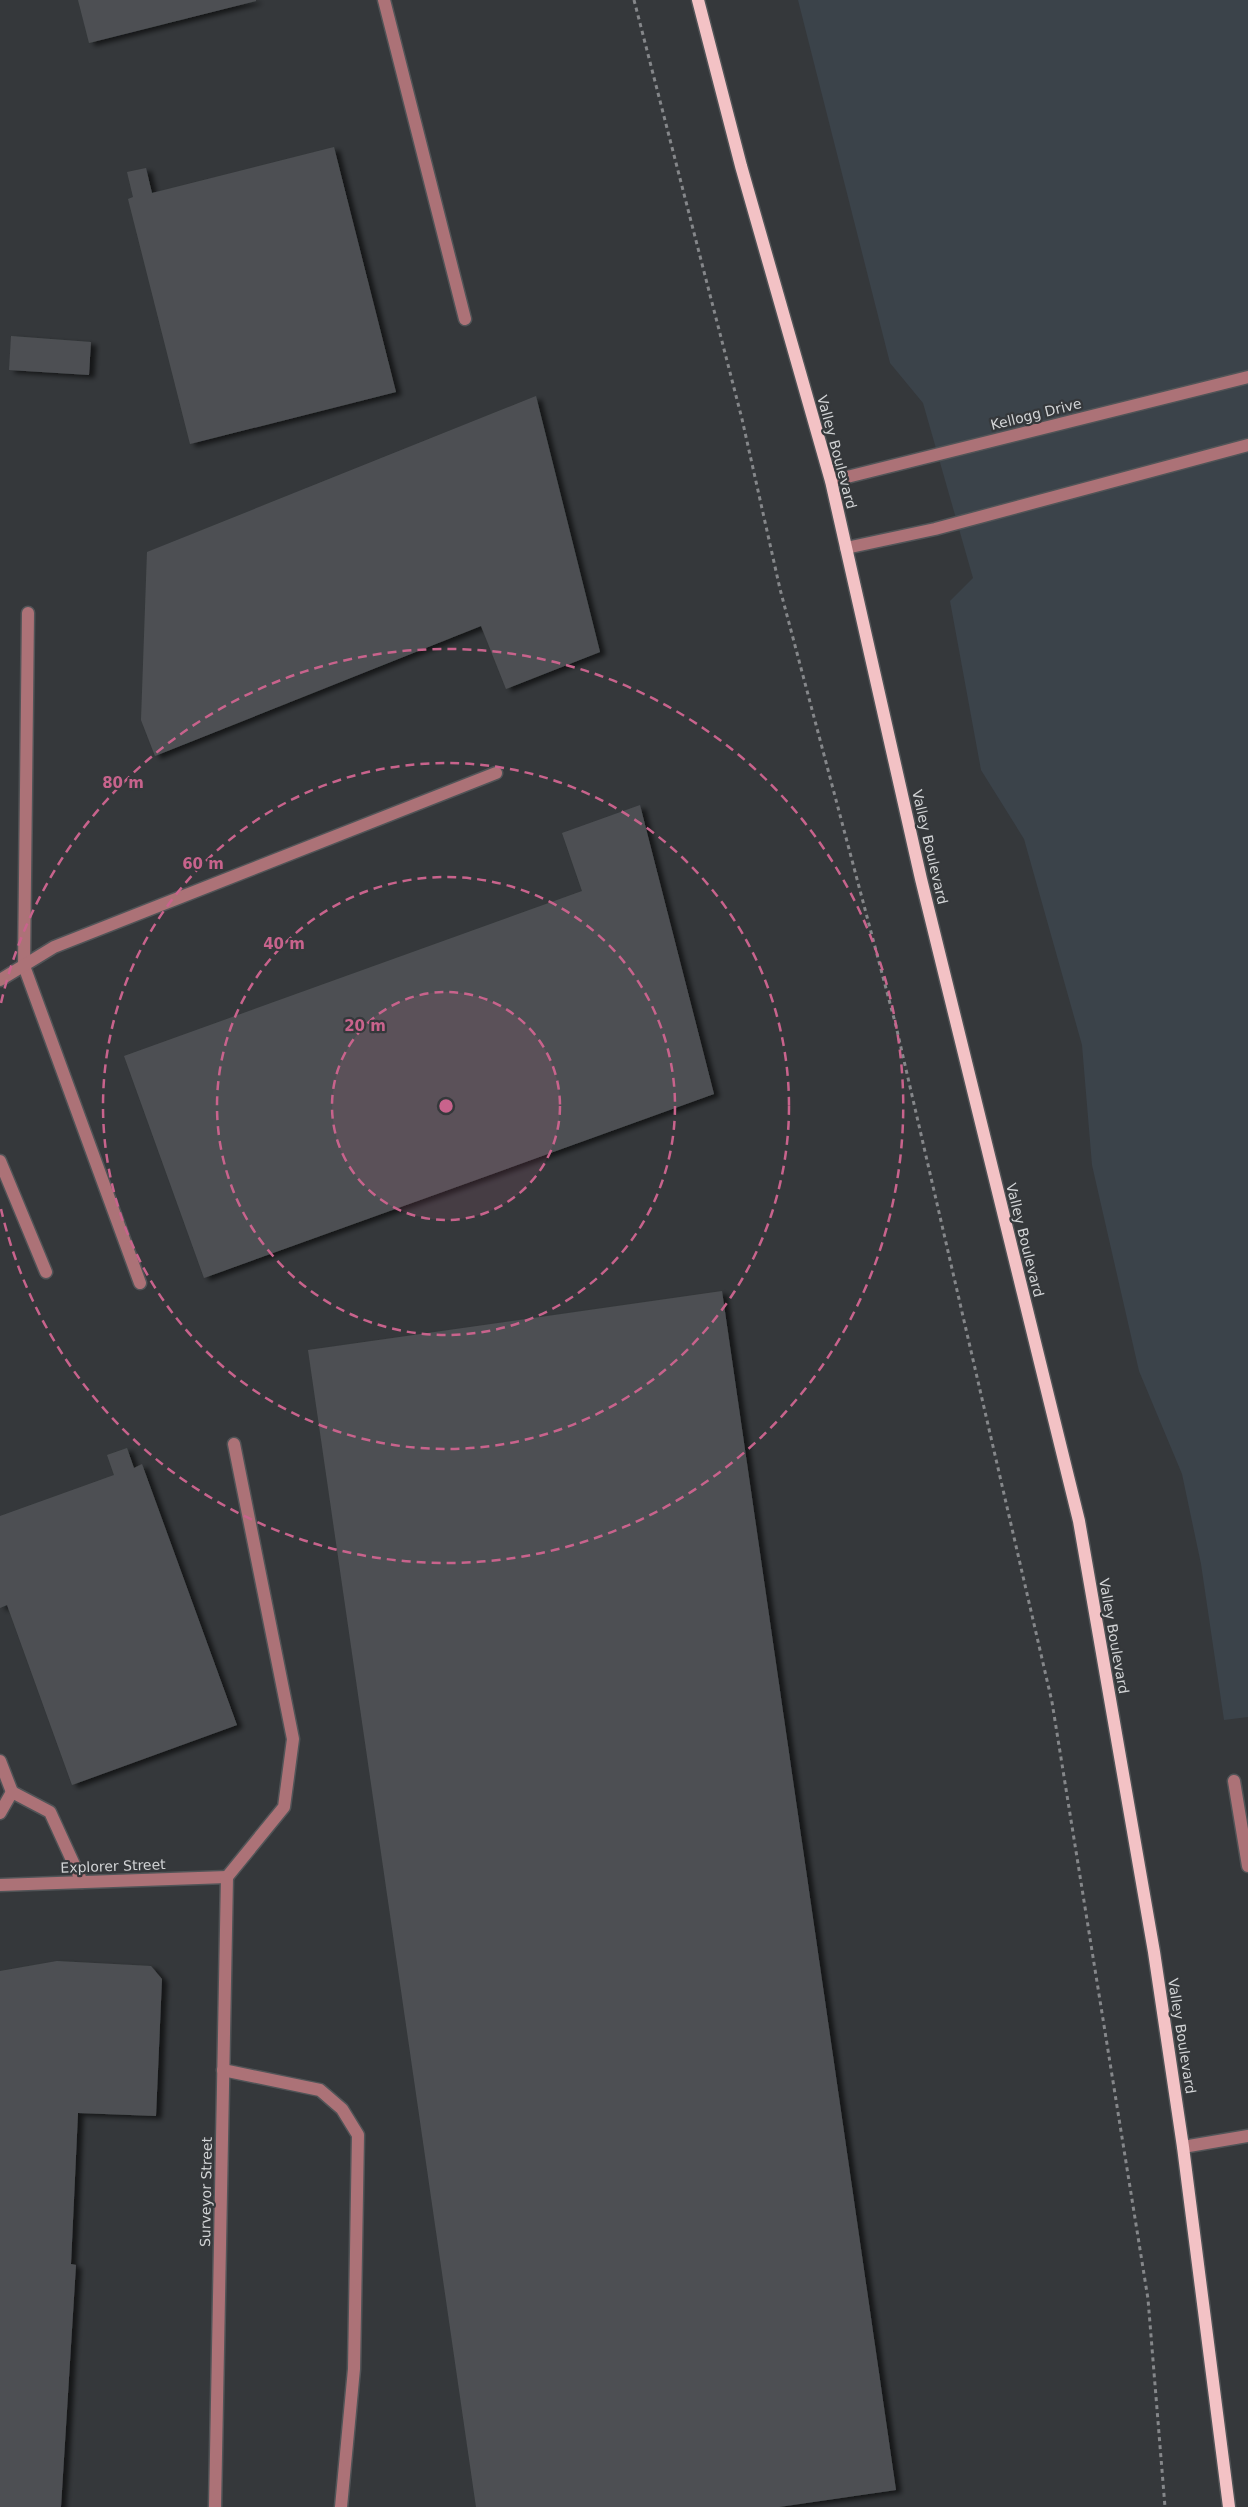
<svg xmlns="http://www.w3.org/2000/svg" width="1248" height="2507" viewBox="0 0 1248 2507" font-family="'DejaVu Sans',sans-serif">
<style>
.built{fill:#3b434a}
.building{fill:#4d5053;filter:url(#shadow)}
.lines{fill:none;stroke-linecap:round;stroke-linejoin:round}
.minor-casing{stroke:#515457;stroke-width:15}
.major-casing{stroke:#515457;stroke-width:15}
.path{stroke:#85878a;stroke-width:3;stroke-dasharray:4 4;stroke-linecap:butt}
.minor{stroke:#ac7277;stroke-width:12}
.major{stroke:#f3c2c5;stroke-width:12}
.ring{fill:none;stroke:#c8638c;stroke-width:2.5;stroke-dasharray:9 6}
.labels{text-anchor:middle;dominant-baseline:central;stroke-width:4.5;stroke-linejoin:round;paint-order:stroke}
.street-label{font-size:14px;fill:#d1d3d5;stroke:#35383b}
.centre{fill:#c8638c;stroke:#35383b;stroke-width:2.5}
.ring-label{font-size:15px;text-anchor:middle;font-weight:bold;fill:#c8638c;stroke:#35383b;stroke-width:4.5;stroke-linejoin:round;paint-order:stroke}
</style>
<defs>
<filter id="shadow"><feDropShadow dx="5.5" dy="3" stdDeviation="2.5" flood-color="#0009"/></filter>
</defs>
<rect width="100%" height="100%" fill="#35383b"/>
<!-- built -->
<path class="built" d="M798,0H1248V1717L1224,1720L1201,1564L1182,1474L1139,1371L1092,1165L1082,1045L1024,839L981,770L950,601L973,578L923,403L890,363Z"/>
<!-- building -->
<g class="building">
<path d="M78,0H256V1L89,43Z"/>
<path d="M334,147L396,392L190,444L128,199L133,197L127,172L146,168L152,193Z"/>
<path d="M11,336L91,342L89,375L9,370Z"/>
<path d="M536,396L600,652L506,689L481,626L155,756L141,720L147,552Z"/>
<path d="M640,805L714,1094L204,1278L124,1056L582,891L562,833Z"/>
<path d="M722,1291L896,2490L779,2507H476L308,1350Z"/>
<path d="M127,1448L134,1468L142,1464L237,1725L72,1785L7,1605L0,1608V1516L114,1475L107,1455Z"/>
<path d="M57,1961L151,1966L162,1979L156,2116L78,2113L71,2264L76,2265L61,2507H0V1971Z"/>
</g>
<g class="lines">
<!-- minor casing -->
<g class="minor-casing">
<g id="minor">
<path d="M384,0L465,319"/>
<path d="M831,481L1248,377"/>
<path d="M846,548L935,529L1248,445"/>
<path d="M28,613L24,966L140,1283"/>
<path d="M0,980L54,947L496,773"/>
<path d="M0,1161L46,1272"/>
<path d="M0,1761L12,1792"/>
<path d="M1234,1781L1248,1866"/>
<path d="M0,1813L12,1792L50,1812L82,1882"/>
<path d="M227,1877L284,1807L293,1739L234,1444"/>
<path d="M0,1885L227,1877"/>
<path d="M223,2070L320,2090L342,2109L358,2135L354,2369L341,2507"/>
<path d="M1183,2147L1248,2136"/>
<path d="M215,2507L227,1877"/>
</g>
</g>
<!-- major casing -->
<g class="major-casing">
<path id="major" d="M698,0L741,166L831,481L921,879L1079,1521L1154,1952L1183,2147L1229,2507"/>
</g>
<!-- path -->
<path class="path" d="M634,0L742,419L780,589L896,1026L1052,1702L1148,2299L1165,2507"/>
<!-- minor -->
<use href="#minor" class="minor"/>
<!-- major -->
<use href="#major" class="major"/>
</g>
<!-- distance rings -->
<circle cx="446" cy="1106" r="114" fill="#c8638c" fill-opacity=".12"/>
<g class="ring">
<circle cx="446" cy="1106" r="114"/>
<circle cx="446" cy="1106" r="229"/>
<circle cx="446" cy="1106" r="343"/>
<path d="M1 1003A457 457 0 1 1 1 1209"/>
</g>
<g class="labels">
<!-- street labels -->
<g class="street-label">
<text transform="translate(1036 414) rotate(-14)">Kellogg Drive</text>
<text transform="translate(837 452) rotate(75)">Valley Boulevard</text>
<text transform="translate(930 847) rotate(77)">Valley Boulevard</text>
<text transform="translate(1025 1240) rotate(76)">Valley Boulevard</text>
<text transform="translate(1114 1636) rotate(80)">Valley Boulevard</text>
<text transform="translate(113 1866) rotate(-2)">Explorer Street</text>
<text transform="translate(1182 2036) rotate(81)">Valley Boulevard</text>
<text transform="translate(206 2192) rotate(-89)">Surveyor Street</text>
</g>
</g>
<circle cx="446" cy="1106" r="8" class="centre"/>
<g class="ring-label">
<text x="123" y="788">80 m</text>
<text x="203" y="869">60 m</text>
<text x="284" y="949">40 m</text>
<text x="365" y="1031">20 m</text>
</g>
</svg>
